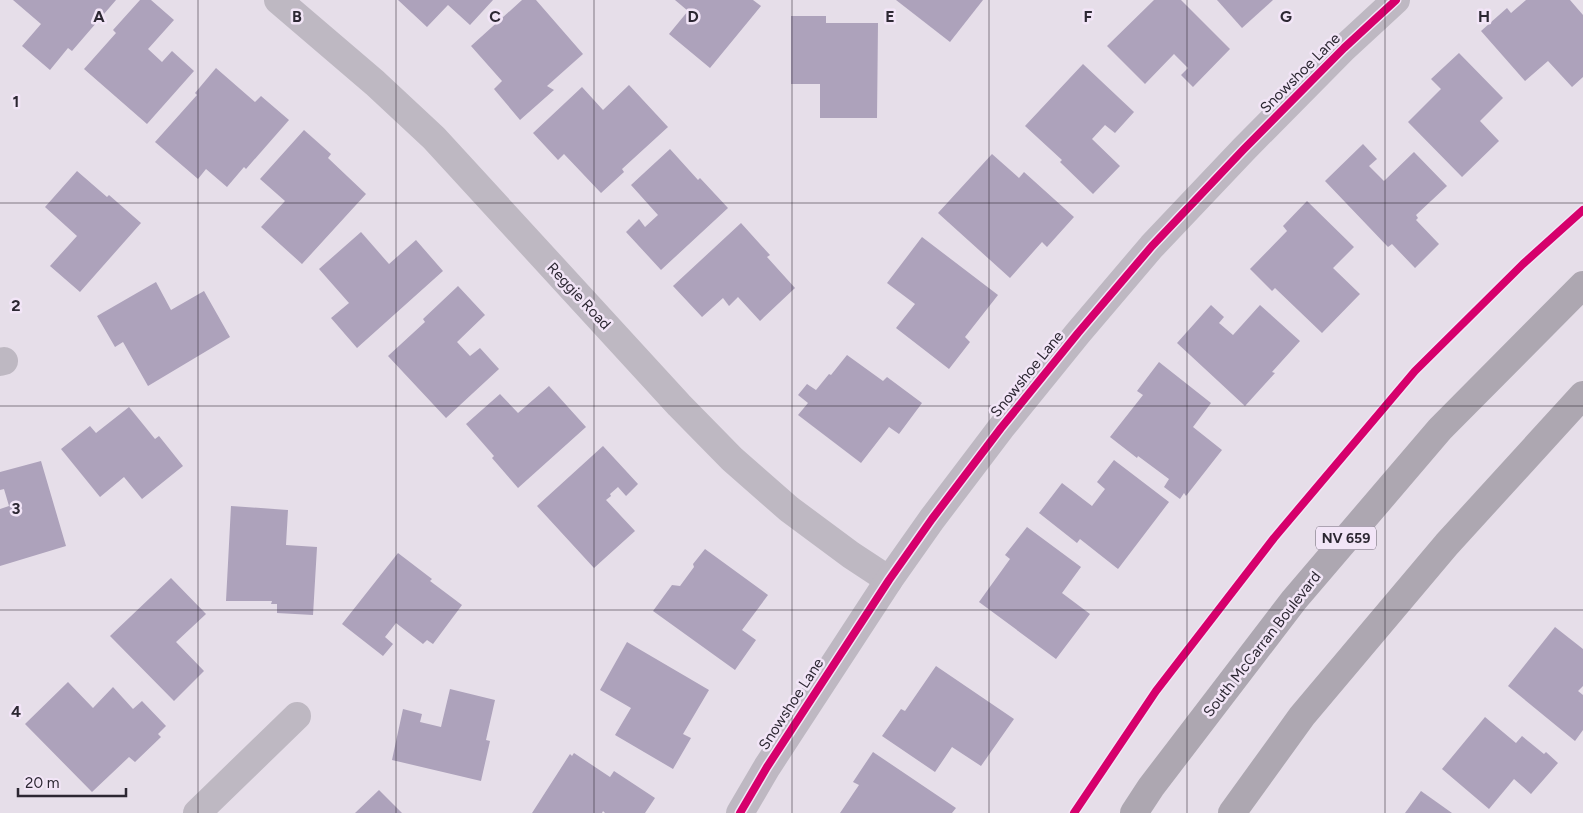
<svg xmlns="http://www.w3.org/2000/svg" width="1583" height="813" viewBox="0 0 1583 813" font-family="Figtree,sans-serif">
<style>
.building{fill:#ada2bb}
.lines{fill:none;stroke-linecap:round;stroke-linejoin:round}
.street{stroke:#beb8c2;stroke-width:28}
.primary{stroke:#ada7b1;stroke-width:28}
.cycleway-casing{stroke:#f2e5f7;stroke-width:11}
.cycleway{stroke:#d6006c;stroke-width:8}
.grid{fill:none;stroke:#2c2732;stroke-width:1;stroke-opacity:0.55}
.labels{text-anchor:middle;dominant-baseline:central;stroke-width:5;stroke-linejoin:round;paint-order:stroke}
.shield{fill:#f2e5f7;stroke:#67606d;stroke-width:1}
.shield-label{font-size:14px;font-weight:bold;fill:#2c2732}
.street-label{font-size:15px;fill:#2c2732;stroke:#f2e5f7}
.grid-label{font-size:16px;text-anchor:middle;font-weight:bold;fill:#2c2732;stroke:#f2e5f7;stroke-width:5;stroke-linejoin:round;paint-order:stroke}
</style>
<rect width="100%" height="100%" fill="#e6dee9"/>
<!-- building -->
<g class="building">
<path d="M13,0H116L72,51L68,48L50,70L22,46L41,24Z"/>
<path d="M140,0H151L174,20L148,49L162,62L172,51L194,71L147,124L84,69L116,33L113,30Z"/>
<path d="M398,0H493L470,25L448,5L427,27Z"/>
<path d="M522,0H536L583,54L547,86L554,90L520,120L494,89L502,81L471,46Z"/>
<path d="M675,0H753L761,6L710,68L669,34L688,11Z"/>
<path d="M896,0H983L950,42Z"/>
<path d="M1154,0H1181L1230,49L1193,87L1181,75L1188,68L1174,54L1145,84L1107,46Z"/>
<path d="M1217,0H1273L1242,28Z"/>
<path d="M1526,0H1570L1583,15V77L1572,87L1548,61L1525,81L1481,31L1507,8L1511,13Z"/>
<path d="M791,16H826V23H878L877,118H820V84H791Z"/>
<path d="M1459,53L1503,98L1480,121L1499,141L1462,177L1408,122L1441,89L1431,79Z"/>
<path d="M1083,64L1134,112L1115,133L1105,125L1092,139L1120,166L1093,194L1060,162L1062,160L1025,126Z"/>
<path d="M216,68L255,102L261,96L289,120L246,169L244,167L227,187L206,169L198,179L155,142L197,95L195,93Z"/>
<path d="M629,85L668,127L622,169L624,172L601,193L564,154L558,160L533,133L582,87L603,110Z"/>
<path d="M304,130L331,154L328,158L366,194L302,264L261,227L285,201L260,179Z"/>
<path d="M1363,144L1377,159L1369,166L1384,181L1414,152L1447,186L1416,215L1418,218L1416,220L1439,244L1415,268L1392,244L1388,247L1325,181Z"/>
<path d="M670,149L698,180L700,178L728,208L661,270L626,232L639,219L645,227L658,215L631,185Z"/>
<path d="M992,154L1019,178L1024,172L1074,217L1047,247L1042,242L1010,278L938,213Z"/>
<path d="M77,171L107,197L109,195L141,223L80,292L50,266L77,236L45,207Z"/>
<path d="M1307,201L1354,247L1333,268L1360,294L1322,333L1275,288L1272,291L1250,269L1287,231L1283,226Z"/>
<path d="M741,223L770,255L767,257L795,288L760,321L738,297L729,306L723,298L702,317L673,286Z"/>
<path d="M361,232L389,264L416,240L443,271L357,348L331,318L349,303L319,269Z"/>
<path d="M922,237L998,295L965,337L970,342L949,369L896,328L915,304L887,283Z"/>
<path d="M156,282L171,310L204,291L230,337L148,386L123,342L115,347L97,316Z"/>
<path d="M458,286L485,315L457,342L470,356L480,348L499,369L446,418L388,356L425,322L423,319Z"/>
<path d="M1211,305L1224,317L1219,323L1233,335L1260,305L1300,341L1272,372L1275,373L1245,406L1177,343Z"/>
<path d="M847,355L883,381L887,377L922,403L899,434L889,427L861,463L798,415L808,403L798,395L807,384L816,390L829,374L831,375Z"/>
<path d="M1159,362L1211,403L1193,427L1222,450L1186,496L1184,493L1180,499L1164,487L1169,479L1138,456L1137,458L1110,437L1143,395L1137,391Z"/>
<path d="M549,386L586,427L518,488L492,458L494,456L466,424L500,394L518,413Z"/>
<path d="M129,407L155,439L159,436L183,466L142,499L124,477L100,497L61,449L90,426L96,433Z"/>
<path d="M603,446L638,484L626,496L618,487L610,494L611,496L606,500L635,531L594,568L537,506Z"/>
<path d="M1114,460L1169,502L1118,569L1080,539L1077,543L1039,513L1062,483L1092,506L1105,489L1097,482Z"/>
<path d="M41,461L66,546L0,566V509L9,506L4,489L0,490V472Z"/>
<path d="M231,506L288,510L286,545L317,547L313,615L277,613V604H271L272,601H226Z"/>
<path d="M1027,527L1081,567L1062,593L1090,614L1056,659L979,602L1010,559L1005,555Z"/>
<path d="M705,549L768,595L742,630L756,640L735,670L653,611L672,585L680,586L694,567L693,564Z"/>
<path d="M398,553L432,579L430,581L462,605L433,644L427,640L423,644L396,623L385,637L393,644L383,656L342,624Z"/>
<path d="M171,578L206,614L176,642L204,671L174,701L110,636Z"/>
<path d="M1555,627L1583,649V686L1578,691L1583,695V730L1575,741L1508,686Z"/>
<path d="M627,642L709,690L683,734L691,738L673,769L615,735L631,708L600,690Z"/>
<path d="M936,666L1014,719L981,766L952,747L935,772L882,736L901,709L905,711Z"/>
<path d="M68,682L93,708L113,687L133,709L142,701L166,726L158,734L161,737L135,762L129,757L92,792L25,724Z"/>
<path d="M450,689L495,700L486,740L490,741L481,781L392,760L403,709L422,714L420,722L441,727Z"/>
<path d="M1485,717L1516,743L1522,736L1544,754L1546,752L1558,763L1531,794L1514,779L1489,809L1442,769Z"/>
<path d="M873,752L956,808L952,813H840L859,785L853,782Z"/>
<path d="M574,753L610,777L614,771L655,798L645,813H605L603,811L602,813H532L570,754L572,756Z"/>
<path d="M379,790L402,813H355Z"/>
<path d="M1421,791L1452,813H1405Z"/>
</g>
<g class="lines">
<!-- street -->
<g class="street">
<path d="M278,0L375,83L434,138L679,405L732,459L789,509L851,555L889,580"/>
<path d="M0,362L4,361"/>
<path d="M197,813L297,716"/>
<path d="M740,813L767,767L889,580L932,519L1001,428L1078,333L1152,246L1244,149L1344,48L1396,0"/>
</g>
<!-- primary -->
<g class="primary">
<path d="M1134,813L1151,787L1294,600L1440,429L1583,285"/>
<path d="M1232,813L1302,716L1447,544L1583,395"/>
</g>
<!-- cycleway casing -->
<g class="cycleway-casing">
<g id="cycleway">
<path d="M740,813L767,767L889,580L932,519L1001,428L1078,333L1152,246L1244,149L1344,48L1396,0"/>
<path d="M1074,813L1156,691L1274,538L1415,371L1523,264L1583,210"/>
</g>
</g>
<!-- cycleway -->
<use href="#cycleway" class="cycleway"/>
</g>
<!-- grid -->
<path class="grid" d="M198,0V813M396,0V813M594,0V813M792,0V813M989,0V813M1187,0V813M1385,0V813M0,203H1583M0,406H1583M0,610H1583"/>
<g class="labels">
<!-- shield labels -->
<rect class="shield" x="1316" y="526.5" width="60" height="23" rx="4"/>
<g class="shield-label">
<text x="1346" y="538">NV 659</text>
</g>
<!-- street labels -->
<g class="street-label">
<text transform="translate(1300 73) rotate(-45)">Snowshoe Lane</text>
<text transform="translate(579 296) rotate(47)">Reggie Road</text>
<text transform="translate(1027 374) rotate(-51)">Snowshoe Lane</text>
<text transform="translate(1262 644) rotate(-52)">South McCarran Boulevard</text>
<text transform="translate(791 704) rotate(-57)">Snowshoe Lane</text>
</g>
</g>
<g class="grid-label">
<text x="99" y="22">A</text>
<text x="297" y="22">B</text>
<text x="495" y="22">C</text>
<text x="693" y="22">D</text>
<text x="890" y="22">E</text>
<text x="1088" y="22">F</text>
<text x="1286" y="22">G</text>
<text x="1484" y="22">H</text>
<text x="16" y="107">1</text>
<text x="16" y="311">2</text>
<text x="16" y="514">3</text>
<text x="16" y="717">4</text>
</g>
<!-- scale -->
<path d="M18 788v8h108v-8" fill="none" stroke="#2c2732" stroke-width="2.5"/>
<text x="25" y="788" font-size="15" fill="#2c2732" stroke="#f2e5f7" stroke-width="4" paint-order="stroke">20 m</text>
</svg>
